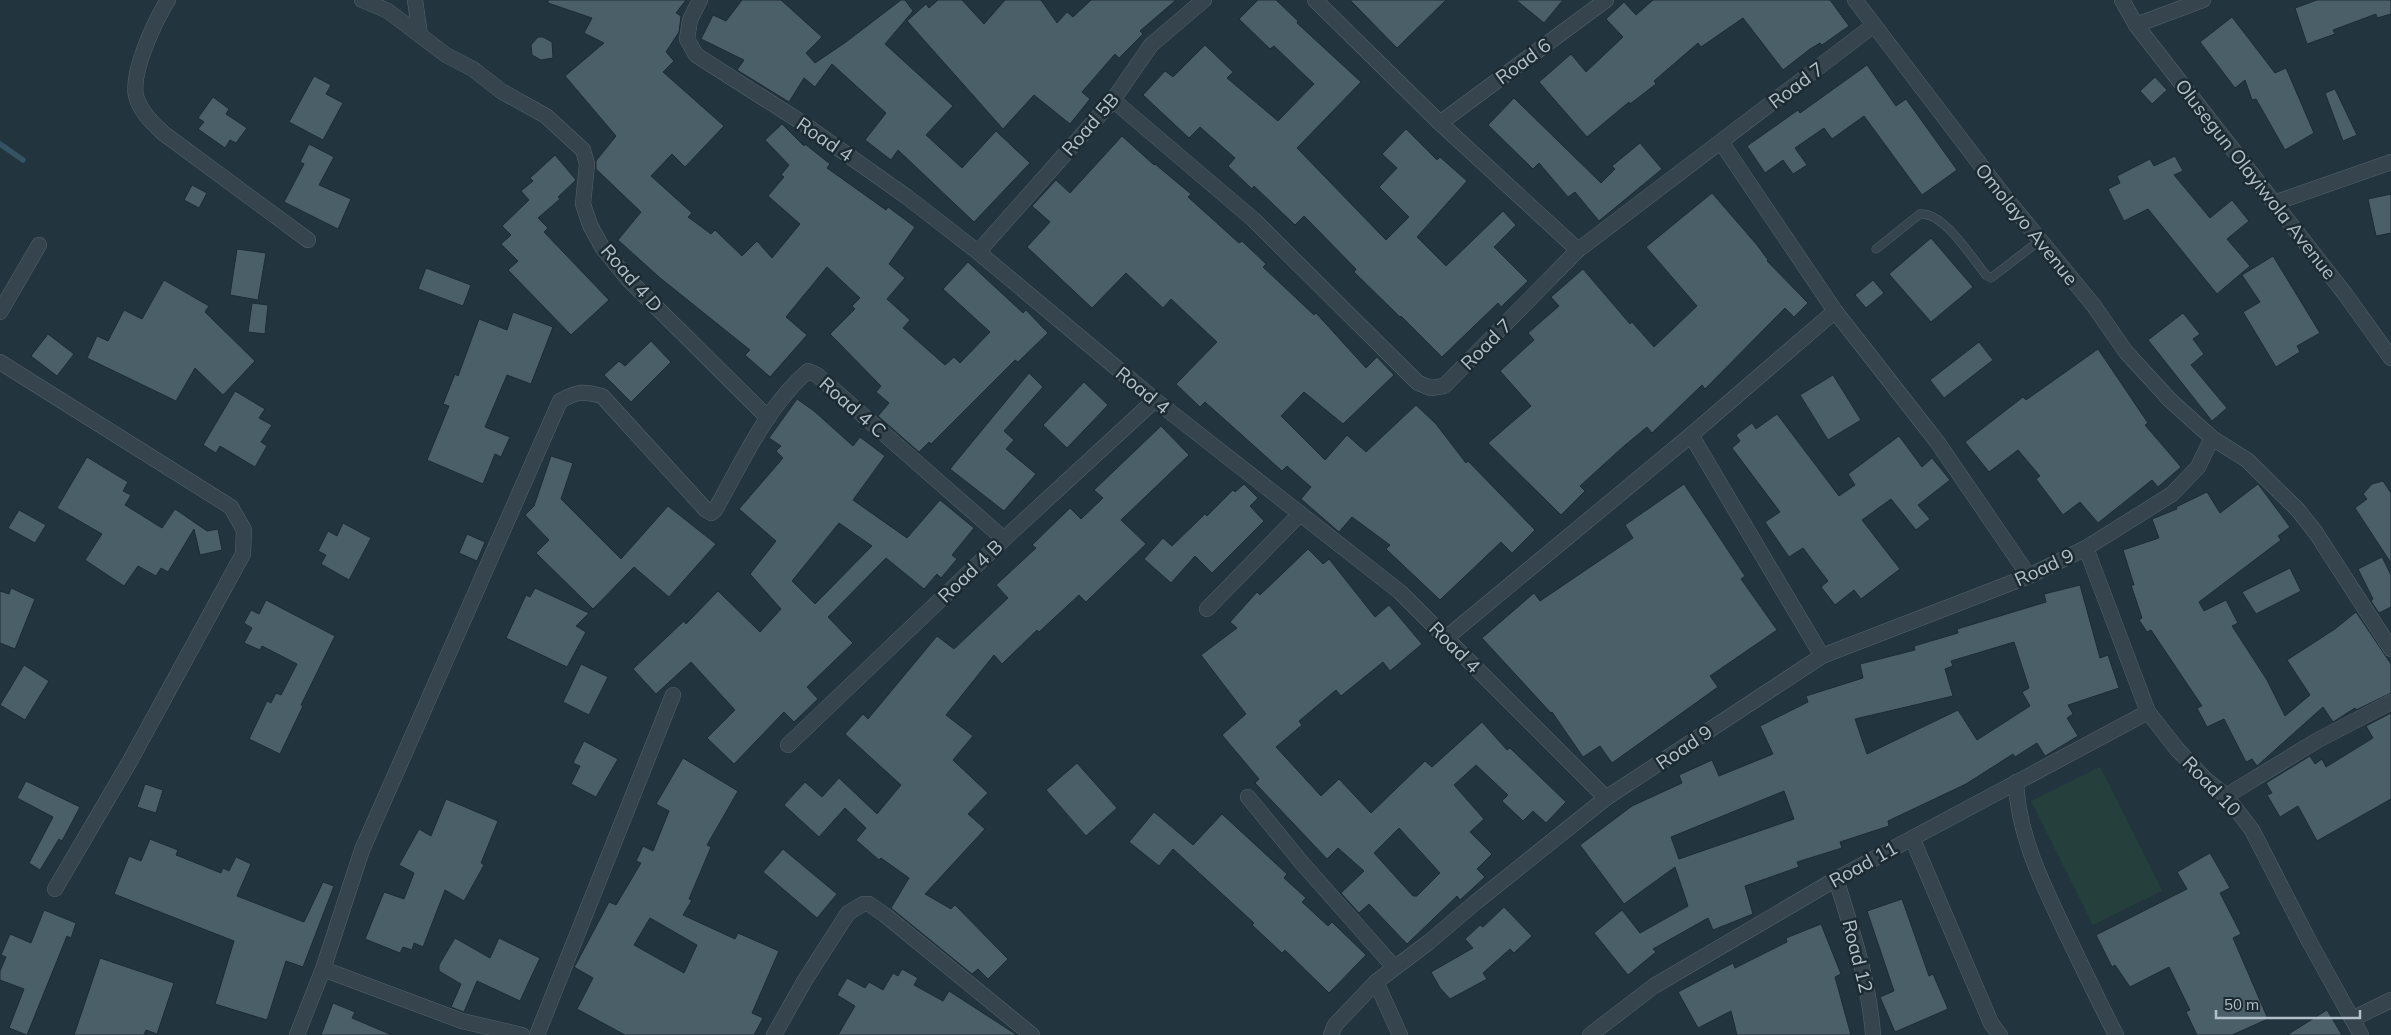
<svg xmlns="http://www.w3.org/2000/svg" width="2391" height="1035" viewBox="0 0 2391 1035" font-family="Mulish,sans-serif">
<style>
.green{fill:#25403c}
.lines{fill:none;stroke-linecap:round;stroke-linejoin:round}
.stream{stroke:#345363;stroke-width:5.5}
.building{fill:#4b5f69;stroke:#1e2c34;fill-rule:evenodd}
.service-casing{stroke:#55636b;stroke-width:9}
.minor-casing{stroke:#55636b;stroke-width:16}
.service{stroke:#36454d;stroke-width:8}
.minor{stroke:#36454d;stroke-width:15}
.labels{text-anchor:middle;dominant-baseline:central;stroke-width:5;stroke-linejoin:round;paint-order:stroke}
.street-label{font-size:19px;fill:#b2c0c9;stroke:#1c2a32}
</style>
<rect width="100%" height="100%" fill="#22343d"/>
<!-- green -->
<path class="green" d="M2100,767L2162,891L2093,925L2031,801Z"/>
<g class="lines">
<!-- stream -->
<path class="stream" d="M0,144L23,160"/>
</g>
<!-- building -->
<g class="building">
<path d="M548,0H686L676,13L681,16L679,32L666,52L674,61L663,72L724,126L685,167L672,154L651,176L692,213L688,217L711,234L715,230L742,256L757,241L772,258L800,224L768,196L784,177L781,175L789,165L765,140L782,124L804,146L805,144L830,164L827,168L886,210L888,207L915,227L889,264L905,278L887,299L910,320L903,328L945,365L954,357L960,363L990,332L943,289L968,262L1023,313L1026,310L1048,333L1018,362L1015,360L931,444L929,442L919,452L878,416L889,403L876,392L881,386L830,334L855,309L852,306L860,298L827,267L786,317L807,335L770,377L745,355L750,350L659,277L618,240L641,212L596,169V161L616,136L565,76L604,43L584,33L592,18L548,3Z"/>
<path d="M742,0H781L822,37L806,53L815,63L846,42L901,0H905L913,11L885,44L953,106L926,135L962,168L996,131L1030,163L974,222L898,150L891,160L865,140L886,113L832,64L815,87L804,78L789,102L737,70L744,60L701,39L713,15L726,21Z"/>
<path d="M938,0H962L984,24L1005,0H1041L1057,23L1067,12L1073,17L1091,0H1176L1140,31L1143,34L1119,58L1115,54L1082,92L1090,99L1070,124L1034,95L1003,129L907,21L926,4L929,8Z"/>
<path d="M1258,0H1276L1298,21L1297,23L1361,82L1297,148L1386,240L1409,217L1379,187L1397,168L1382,154L1406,129L1437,160L1440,157L1467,181L1417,237L1446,266L1503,211L1516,225L1494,247L1528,281L1501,307L1498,303L1442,357L1401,316L1400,317L1354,272L1356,269L1304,216L1295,225L1254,186L1252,189L1228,166L1235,158L1200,127L1189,138L1143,95L1165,71L1173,77L1205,45L1233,72L1227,78L1278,121L1314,84L1274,46L1270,49L1239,19Z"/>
<path d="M1350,0H1446L1397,48Z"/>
<path d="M1516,0H1563L1544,23Z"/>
<path d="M1653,0H1830L1849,26L1822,45L1820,43L1810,49L1783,70L1743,18L1701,47L1698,43L1654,81L1656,84L1630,104L1629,102L1587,137L1539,82L1571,54L1586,72L1623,37L1606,19L1624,2L1636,15Z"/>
<path d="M2317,0H2391V14L2377,18L2376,14L2333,30L2335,34L2307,44L2295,8Z"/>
<path d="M2232,17L2275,73L2286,68L2314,133L2285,150L2256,99L2252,100L2245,80L2235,88L2200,42Z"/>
<path d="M538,37H543L552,42L553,58L541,60L532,55L531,45Z"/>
<path d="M1867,65L1896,106L1906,99L1957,170L1922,195L1864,116L1832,139L1824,128L1795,148L1807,165L1793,174L1783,160L1765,173L1747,146L1798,110L1800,113Z"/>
<path d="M314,76L331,85L326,94L343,103L323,140L289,122Z"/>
<path d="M2155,77L2167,90L2152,104L2140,91Z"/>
<path d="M2335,89L2357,135L2343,141L2325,93Z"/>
<path d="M213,97L229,109L226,114L247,128L236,143L230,140L225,148L198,129L204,122L198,118Z"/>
<path d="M1514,98L1601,183L1615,169L1612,166L1640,143L1662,169L1599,221L1575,192L1568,197L1539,163L1533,169L1488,125Z"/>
<path d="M1122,136L1154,165L1155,164L1191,194L1188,197L1239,243L1242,241L1266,264L1263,267L1314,315L1316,313L1366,368L1377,357L1394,375L1343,424L1304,392L1281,416L1325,460L1347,435L1366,452L1416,405L1436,424L1466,463L1468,461L1535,530L1512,553L1501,542L1440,600L1386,549L1390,545L1352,517L1339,532L1301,499L1311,487L1287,466L1282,471L1205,402L1200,407L1176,384L1217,342L1171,299L1163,308L1126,273L1092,308L1027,247L1050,222L1032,206L1056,180L1070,193Z"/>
<path d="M309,144L334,157L319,185L351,199L338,229L284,202L304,164L300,162Z"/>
<path d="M555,155L576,180L558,197L560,199L538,218L548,228L544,232L609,300L571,335L508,270L518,261L501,244L511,235L502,226L529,200L521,191L533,181L530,178Z"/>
<path d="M2175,156L2183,171L2174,175L2210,218L2232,200L2249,221L2227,239L2250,266L2217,294L2148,209L2124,221L2108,189L2120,183L2117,176L2150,159L2154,166Z"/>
<path d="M192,185L207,193L199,208L184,200Z"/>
<path d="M1712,193L1757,245L1768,260L1767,261L1808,303L1794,317L1785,308L1705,389L1702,385L1652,433L1647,427L1624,446L1580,486L1585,491L1561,515L1488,443L1531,406L1500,371L1534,340L1528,333L1559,306L1551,297L1583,269L1630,324L1632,322L1654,347L1697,306L1646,247Z"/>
<path d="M2391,194V233L2376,236L2368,199Z"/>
<path d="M1931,238L1973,287L1931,322L1889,274Z"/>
<path d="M237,249L266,253L258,300L230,295Z"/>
<path d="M2273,256L2320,333L2297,346L2300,352L2276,367L2243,312L2260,302L2242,275Z"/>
<path d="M426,268L471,285L463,306L418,289Z"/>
<path d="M164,280L209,306L205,312L255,361L223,395L195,368L176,401L87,358L97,336L108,341L124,310L142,319Z"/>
<path d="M1873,280L1884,293L1866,308L1855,295Z"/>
<path d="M252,303L268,305L265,334L248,332Z"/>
<path d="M513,312L553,327L531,384L507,375L485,427L510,437L501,457L495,454L483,484L427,460L449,406L443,404L455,374L458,376L479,319L507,330Z"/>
<path d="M2183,313L2200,334L2193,339L2204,354L2191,365L2227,408L2212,421L2148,340Z"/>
<path d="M48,334L74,354L57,376L31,356Z"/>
<path d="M651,341L671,362L631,402L604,375L619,361L625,366Z"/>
<path d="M1979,342L1993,360L1944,398L1930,380Z"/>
<path d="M2098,349L2148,423L2145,425L2181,467L2158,487L2152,480L2098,523L2080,502L2063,515L2036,479L2040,476L2018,450L1989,472L1965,442L2023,397L2026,400Z"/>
<path d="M1029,373L1043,387L1004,431L1014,440L1006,449L1036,474L1004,511L950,469Z"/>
<path d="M1833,375L1861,420L1828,440L1800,395Z"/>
<path d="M1084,382L1108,405L1067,448L1043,425Z"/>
<path d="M235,391L265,409L259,418L272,425L261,442L267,446L255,467L220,446L216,453L203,445Z"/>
<path d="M797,399L814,411L853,446L860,437L885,456L853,500L907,538L940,500L974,528L952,555L957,559L941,578L937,574L924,589L886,558L828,617L853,643L807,687L818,699L794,722L784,712L734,764L707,738L735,710L691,662L656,694L633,669L684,621L686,624L718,591L760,632L781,609L750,574L776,541L739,509L783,458L776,451L781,446L769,438ZM839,523L872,546L815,604L792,581Z"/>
<path d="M1777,414L1839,496L1855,485L1848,474L1899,436L1922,467L1932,458L1950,480L1918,505L1930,519L1916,530L1891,499L1862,520L1900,569L1861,599L1854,590L1835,605L1821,587L1828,581L1803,548L1789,557L1765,522L1780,512L1732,448L1740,441L1736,435L1752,423L1756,429Z"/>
<path d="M1161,426L1189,455L1121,520L1146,544L1086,602L1079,595L1039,632L1037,630L1002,664L994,655L946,715L973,736L953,760L988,793L968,814L985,829L925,894L951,909L955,905L1008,959L988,979L978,969L972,974L891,908L909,878L881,858L879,860L856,840L866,828L845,808L819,837L784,805L805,782L822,797L839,778L877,814L901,785L845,734L863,714L868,719L937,636L954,649L1008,598L996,585L1036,548L1032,545L1070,508L1081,519L1103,498L1094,490Z"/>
<path d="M551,456L573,463L561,499L621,559L668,506L716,544L669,597L634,567L593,609L536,553L549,540L525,515L534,506Z"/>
<path d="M87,457L128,482L123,491L131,495L125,505L162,528L175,509L207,531L218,529L222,550L200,555L194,529L168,572L161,568L156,576L138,566L124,586L85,560L102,534L57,508Z"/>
<path d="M2383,481L2391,493V563L2355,508L2367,499L2363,494L2372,484Z"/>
<path d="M1244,484L1258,498L1250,506L1264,521L1212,573L1195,556L1171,583L1144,559L1163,538L1172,546L1205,514L1207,516L1233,490L1235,492Z"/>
<path d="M1684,484L1745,576L1741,579L1777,630L1710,676L1718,687L1612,763L1600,746L1583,757L1552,712L1551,713L1482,638L1534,593L1540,601L1633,538L1625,525Z"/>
<path d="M2258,484L2290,527L2278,536L2281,540L2199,602L2204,611L2226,600L2238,623L2232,626L2267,680L2285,716L2310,695L2287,660L2335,629L2356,612L2391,664V693L2356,710L2355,708L2333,722L2323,707L2257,766L2252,759L2246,762L2224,719L2207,727L2197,708L2202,706L2151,630L2147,632L2139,620L2142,618L2131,585H2134L2123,550L2159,538L2152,519L2177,509L2176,507L2207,492L2220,513Z"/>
<path d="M19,510L46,525L35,543L8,528Z"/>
<path d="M343,523L371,538L349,580L321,564L326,555L318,551L328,531L337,536Z"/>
<path d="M467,534L485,542L477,561L459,553Z"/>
<path d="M1308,549L1323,564L1329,559L1375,617L1389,605L1422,644L1390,671L1383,662L1341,696L1336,690L1299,721L1302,725L1276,747L1321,796L1339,779L1371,813L1425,761L1432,767L1482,722L1507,750L1510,748L1566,802L1546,823L1533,811L1523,821L1502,801L1508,795L1476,765L1454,785L1484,819L1470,832L1492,854L1477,869L1485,877L1460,900L1457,896L1407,944L1369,904L1359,913L1341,893L1364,871L1338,848L1327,859L1255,783L1259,779L1222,735L1246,714L1201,655L1237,628L1230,622L1257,592L1260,595ZM1399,828L1440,873L1417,896H1413L1374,853Z"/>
<path d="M2382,557L2391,575V607L2379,613L2371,601L2373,599L2358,569Z"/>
<path d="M2290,568L2301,591L2256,614L2242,592Z"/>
<path d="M2080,585L2100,658L2108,655L2119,688L2068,705L2073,714L2067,718L2078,736L2045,756L2037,743L2015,757L2013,754L1966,784L1888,821L1889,826L1840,842L1842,848L1797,862L1799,867L1745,886L1753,914L1713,930L1708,918L1653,949L1656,952L1628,975L1594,933L1622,910L1640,933L1688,906L1675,867L1624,904L1580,845L1632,806L1682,783L1679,775L1712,760L1719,776L1773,754L1760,726L1808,702L1806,696L1863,678L1860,664L1915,650L1914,646L1958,633L1957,629L2046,602L2044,594ZM2014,642L2029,688L2022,692L2030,706L1977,740L1958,710L1867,754L1855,719L1953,696L1945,669L1953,666L1951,661ZM1784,791L1794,819L1679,859L1671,837Z"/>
<path d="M11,588L35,599L15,649L0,643V591L9,594Z"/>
<path d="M535,588L589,613L576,626L586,632L567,667L506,638L526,595L530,597Z"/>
<path d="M266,600L335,636L301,705L303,706L280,754L249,739L267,701L271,703L276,693L281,695L297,664L262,646L260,650L244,643L252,628L244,623L251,610L259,614Z"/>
<path d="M581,664L608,677L589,715L563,702Z"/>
<path d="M24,665L49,681L25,720L0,705Z"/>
<path d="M2391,713V799L2317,841L2298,806L2280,817L2267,795L2272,793L2266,783L2310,756L2315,764L2322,759L2326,767L2373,738L2366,726Z"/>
<path d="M584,741L618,759L596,797L571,784L580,766L573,763Z"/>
<path d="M683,758L738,791L707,845L711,847L689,899L692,900L683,915L735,939L738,933L779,951L752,1013L763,1018L754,1035H625L577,1009L593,978L574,967L576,964L609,902L616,905L641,863L636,861L643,846L653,851L669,811L656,804ZM650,918L697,945L684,973L634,945Z"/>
<path d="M1077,763L1117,808L1086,836L1046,790Z"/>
<path d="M26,781L80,807L62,841L59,839L40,870L29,863L53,817L17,798Z"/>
<path d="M145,784L163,790L156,813L137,807Z"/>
<path d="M446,799L498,821L481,863L484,865L464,901L445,890L423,947L414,943L412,950L403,947L400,953L365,939L384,892L404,899L414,873L399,865L419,829L431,836Z"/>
<path d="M1154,812L1193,845L1222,814L1287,874L1284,878L1306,898L1302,902L1328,926L1332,922L1366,955L1329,993L1285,950L1282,953L1252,925L1254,923L1173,849L1159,866L1129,842Z"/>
<path d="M150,839L178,850L176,855L221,873L223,868L229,871L236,857L251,864L237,896L304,922L323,882L334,886L303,967L286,961L267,1020L215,1004L234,941L114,894L129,856L141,861Z"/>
<path d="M783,849L837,894L817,918L763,872Z"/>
<path d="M2210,853L2230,888L2220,893L2241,934L2233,938L2268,1019L2232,1035H2197L2186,1012L2190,1010L2169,967L2130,987L2115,965L2112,967L2096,935L2187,889L2177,872Z"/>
<path d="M1902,899L1929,976L1933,974L1948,1009L1895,1032L1880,997L1894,991L1867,911Z"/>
<path d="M1504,907L1532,936L1514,953L1510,949L1483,973L1487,979L1450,999L1440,988L1431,972L1473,948L1465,939L1480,925L1483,927Z"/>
<path d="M44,910L76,923L71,938L67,936L27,1035L9,1028L24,989L0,980V971L6,957L1,955L10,934L31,943Z"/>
<path d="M1821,924L1841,974L1835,977L1851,1035H1737L1731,1011L1698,1028L1678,992L1733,963L1735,968L1787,942L1786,938Z"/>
<path d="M455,938L490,958L499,938L540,958L520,1001L477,981L464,1012L451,1007L461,984L439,971V965Z"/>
<path d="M100,958L174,983L157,1034L146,1030L144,1035H74Z"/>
<path d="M902,969L918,978L914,985L943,1001L949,991L1017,1035H838L855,1006L837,995L847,978L865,988L869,982L883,990L893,973L898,976Z"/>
<path d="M333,1003L355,1012L352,1018L392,1035H321Z"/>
<path d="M2327,1010L2342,1035H2287Z"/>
</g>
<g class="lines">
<!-- service casing -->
<g class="service-casing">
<path id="service" d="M1876,249L1920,214C1944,212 1971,257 1986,275L1991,278L2039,241"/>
</g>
<!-- minor casing -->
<g class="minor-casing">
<g id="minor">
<path d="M168,0C155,21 131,71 136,96C140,111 152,123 163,133L308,240"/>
<path d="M362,0L388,11L446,55L473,69L501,91L546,116L583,150L587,164L583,204L590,225L602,247L627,278L768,418"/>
<path d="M415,0L420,35"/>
<path d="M700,0L690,20L687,39L696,55L801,122L907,197L978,252L1155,400L1400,592L1606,798"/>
<path d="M1315,0L1440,123L1578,250"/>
<path d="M1855,0L2005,197L2094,306L2126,352L2170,400L2212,438L2247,460L2298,510L2316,533L2391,649"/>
<path d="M2122,0L2136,25L2345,294L2391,358"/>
<path d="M2136,25L2203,0"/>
<path d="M1113,100L1254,220L1418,383L1431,388L1444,386L1578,250L1874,25"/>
<path d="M1440,123L1606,0"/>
<path d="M1721,142L1835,311L1938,443L2029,576"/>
<path d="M2274,203L2391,162"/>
<path d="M978,252L1113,100L1151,45L1204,0"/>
<path d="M0,312L39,245"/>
<path d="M0,362L231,507L244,530L243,554L130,761L55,889"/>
<path d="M1691,435L1822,656"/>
<path d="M2086,548L2148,712L2177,749L2205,779L2226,796L2252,830L2309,941L2361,1035"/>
<path d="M1207,609L1300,514"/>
<path d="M1446,638L1691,435L1835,311"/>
<path d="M788,745L1004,539L1155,400"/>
<path d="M2016,782C2018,834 2042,883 2064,929C2081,964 2098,1000 2116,1035"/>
<path d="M2226,796L2318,740L2391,702"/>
<path d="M1248,797L1302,863L1394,967"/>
<path d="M1912,838L1991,1023L2000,1035"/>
<path d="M1836,879C1852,930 1869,981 1873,1035"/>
<path d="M323,969L462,1021L522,1035"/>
<path d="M1376,982L1400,1035"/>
<path d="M2352,1019L2391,1000"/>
<path d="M297,1035L323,969L362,850L560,401C578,391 582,391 602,396L706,510L711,513L715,510C742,463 766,407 808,371L817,375L1004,539"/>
<path d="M537,1035L673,695"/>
<path d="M774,1035L805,980L848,913L863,904H869L885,915L1032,1035"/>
<path d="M1331,1035L1335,1025L1376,982L1429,942L1476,902L1606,798L1822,656L2029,576L2086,548L2172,494L2198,467L2212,438"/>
<path d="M1590,1035L1654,986L1836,879L2148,712"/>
</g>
</g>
<!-- service -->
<use href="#service" class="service"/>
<!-- minor -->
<use href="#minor" class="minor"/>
</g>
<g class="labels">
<!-- street labels -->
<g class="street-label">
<text transform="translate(1523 61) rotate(-36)">Road 6</text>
<text transform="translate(1796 85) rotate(-37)">Road 7</text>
<text transform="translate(1090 124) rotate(-49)">Road 5B</text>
<text transform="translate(825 139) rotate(34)">Road 4</text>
<text transform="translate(2256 179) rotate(52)">Olusegun Olayiwola Avenue</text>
<text transform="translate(2027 224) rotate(51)">Omolayo Avenue</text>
<text transform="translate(632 278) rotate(49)">Road 4 D</text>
<text transform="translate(1486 344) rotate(-45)">Road 7</text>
<text transform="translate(1143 390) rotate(39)">Road 4</text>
<text transform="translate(853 407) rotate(41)">Road 4 C</text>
<text transform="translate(2044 567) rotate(-25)">Road 9</text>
<text transform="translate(970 571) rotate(-44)">Road 4 B</text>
<text transform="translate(1455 647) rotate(45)">Road 4</text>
<text transform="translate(1684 747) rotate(-34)">Road 9</text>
<text transform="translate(2212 786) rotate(46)">Road 10</text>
<text transform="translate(1863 864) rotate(-29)">Road 11</text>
<text transform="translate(1858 956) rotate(76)">Road 12</text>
</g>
</g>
<!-- scale -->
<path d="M2216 1010v8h144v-8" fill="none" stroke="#b2c0c9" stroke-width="2.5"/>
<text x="2224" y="1010" font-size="15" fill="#b2c0c9" stroke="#1c2a32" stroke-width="4" paint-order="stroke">50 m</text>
</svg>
